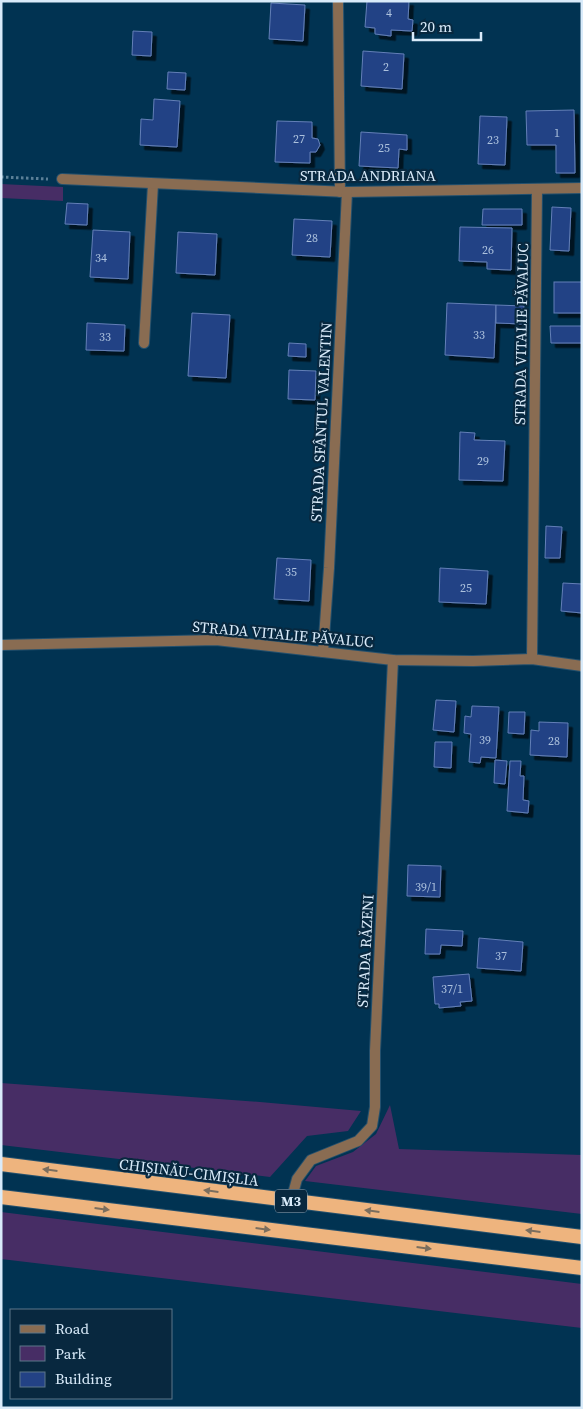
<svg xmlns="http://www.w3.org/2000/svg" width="583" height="1409" viewBox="0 0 583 1409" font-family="'Source Serif 4',serif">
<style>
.green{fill:#472d65}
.building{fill:#234285;stroke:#637fb7;filter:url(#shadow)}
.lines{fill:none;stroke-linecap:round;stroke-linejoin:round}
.service-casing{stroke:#24506d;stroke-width:12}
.minor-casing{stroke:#24506d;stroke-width:12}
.trunk-casing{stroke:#24506d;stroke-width:16}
.path{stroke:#5b8098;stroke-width:3;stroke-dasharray:2.5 2.5;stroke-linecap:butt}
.service{stroke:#896c52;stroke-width:10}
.minor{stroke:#896c52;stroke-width:10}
.trunk{stroke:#eeb47e;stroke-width:14}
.oneway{fill:#7b6e5e}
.labels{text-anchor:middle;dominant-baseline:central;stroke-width:4.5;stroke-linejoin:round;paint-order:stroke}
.number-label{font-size:12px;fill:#acc1dd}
.shield{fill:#08283f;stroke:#9ab0c2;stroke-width:1}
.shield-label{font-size:14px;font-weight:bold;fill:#d9ebfa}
.street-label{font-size:15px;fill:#d9ebfa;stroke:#08283f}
</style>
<defs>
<filter id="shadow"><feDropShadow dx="4.5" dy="4.5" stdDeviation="0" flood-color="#0009"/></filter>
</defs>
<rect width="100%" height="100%" fill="#013352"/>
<!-- green -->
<g class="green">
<path d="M1,184L63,187V201L1,198Z"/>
<path d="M1,1083L260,1102L361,1111L348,1131L307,1136L270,1177L1,1145Z"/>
<path d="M390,1105L399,1149L582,1155V1214L305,1181L316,1166L353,1152L376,1134Z"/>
<path d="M1,1212L582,1284V1328L1,1259Z"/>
</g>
<!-- building -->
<g class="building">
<path d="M367,1H409L408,19L413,20L412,31L391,30V36L375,34V28L365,27Z"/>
<path d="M271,3L305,5L303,41L269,39Z"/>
<path d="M133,31L152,32L151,56L132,55Z"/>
<path d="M363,51L404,54L402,89L361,86Z"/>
<path d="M168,72L186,73L185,90L167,89Z"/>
<path d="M154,99L180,101L177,147L140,145L141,119L153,120Z"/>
<path d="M574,110L575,173H556V145H527L526,111Z"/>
<path d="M480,116L507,117L505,165L478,164Z"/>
<path d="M277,121L312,122V138L318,139L320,145L316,152H310V163L275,162Z"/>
<path d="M361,132L407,135V150L399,149L398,168L359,166Z"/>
<path d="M67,203L88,204L87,225L65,224Z"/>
<path d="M552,207L571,208L569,251L550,250Z"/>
<path d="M483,209H522V225H482Z"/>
<path d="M294,219L332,221L330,257L292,255Z"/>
<path d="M460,227L512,228L511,270L487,269V262L459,261Z"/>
<path d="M93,230L130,232L128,279L90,277Z"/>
<path d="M178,232L217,234L215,275L176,273Z"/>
<rect x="554" y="282" width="28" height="31"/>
<path d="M447,303L496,305L494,358L445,355Z"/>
<path d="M496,305L524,306L523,324L496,323Z"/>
<path d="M192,313L230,315L226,378L188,376Z"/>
<path d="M87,323L125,325L124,351L86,350Z"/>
<path d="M550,326H582V343H551Z"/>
<path d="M289,343L306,344V357L288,356Z"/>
<path d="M289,370L316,371L315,400L288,399Z"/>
<path d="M460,432L475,433L474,440L505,441L503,481L459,480Z"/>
<path d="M546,526L562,527L560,558H545Z"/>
<path d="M277,558L311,560L309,601L274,599Z"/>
<path d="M440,568L488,571L486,604L439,602Z"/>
<path d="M563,583L582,584V613L561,611Z"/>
<path d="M436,700L456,701L454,732L433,730Z"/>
<path d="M472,706L499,707L496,758L481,757L480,763L469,762L471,734L464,733L465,716L471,717Z"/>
<path d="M509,712H525L524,734L508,733Z"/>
<path d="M539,722L568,723L567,757L530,755L531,730L539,731Z"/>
<path d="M435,742H452L451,768L434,767Z"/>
<path d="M495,760L507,761L505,784L494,783Z"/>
<path d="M510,761H521L520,776H524L523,800L529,801L528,813L507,811Z"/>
<path d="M408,865L441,866L440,897L407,896Z"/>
<path d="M426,929L463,931L462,946L441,945L440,954H425Z"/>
<path d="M479,938L523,942L521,971L477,968Z"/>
<path d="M469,974L472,1001L460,1002L461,1006L439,1008V1004H435L433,977Z"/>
</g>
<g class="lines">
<!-- service casing -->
<g class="service-casing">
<path id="service" d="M144,343L153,184"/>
</g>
<!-- minor casing -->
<g class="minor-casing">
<g id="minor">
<path d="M338,1L340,192"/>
<path d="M62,179L347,192L582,188"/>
<path d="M1,645L216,640L393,660L473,661L532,659L582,666"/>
<path d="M323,652L329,568L347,192"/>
<path d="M532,659L537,190"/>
<path d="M291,1201L297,1179L311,1160L358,1141L372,1126L375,1107V1051L393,660"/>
</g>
</g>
<!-- trunk casing -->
<g class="trunk-casing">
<g id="trunk">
<path d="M1,1164L582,1237"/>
<path d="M1,1197L582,1268"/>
</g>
</g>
<!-- path -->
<path class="path" d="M1,177L48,179"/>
<!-- service -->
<use href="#service" class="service"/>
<!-- minor -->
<use href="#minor" class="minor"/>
<!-- trunk -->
<use href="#trunk" class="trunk"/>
</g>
<!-- one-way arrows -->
<defs><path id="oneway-solid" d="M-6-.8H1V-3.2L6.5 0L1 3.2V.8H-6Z" transform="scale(1.25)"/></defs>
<g class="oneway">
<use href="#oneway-solid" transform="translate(50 1170) rotate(-173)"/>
<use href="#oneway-solid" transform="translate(211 1191) rotate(-173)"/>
<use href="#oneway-solid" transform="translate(102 1209) rotate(7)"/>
<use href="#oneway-solid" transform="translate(372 1211) rotate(-173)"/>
<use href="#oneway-solid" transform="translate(263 1229) rotate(7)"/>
<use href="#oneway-solid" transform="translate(533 1231) rotate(-173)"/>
<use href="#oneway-solid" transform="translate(424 1248) rotate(7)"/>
</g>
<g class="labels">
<!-- number labels -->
<g class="number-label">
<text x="389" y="13">4</text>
<text x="386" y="67">2</text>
<text x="557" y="133">1</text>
<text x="299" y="139">27</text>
<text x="493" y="140">23</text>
<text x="384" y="148">25</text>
<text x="312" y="238">28</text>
<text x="488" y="250">26</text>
<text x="101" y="258">34</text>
<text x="479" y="335">33</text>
<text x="105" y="337">33</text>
<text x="483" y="461">29</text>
<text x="291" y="572">35</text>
<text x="466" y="588">25</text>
<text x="485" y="740">39</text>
<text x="554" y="741">28</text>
<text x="426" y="887">39/1</text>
<text x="501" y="956">37</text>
<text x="452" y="989">37/1</text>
</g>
<!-- shield labels -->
<rect class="shield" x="275" y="1189.5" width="32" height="23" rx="4"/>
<g class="shield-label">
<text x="291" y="1201">M3</text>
</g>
<!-- street labels -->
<g class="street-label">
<text x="368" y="175">STRADA ANDRIANA</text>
<text transform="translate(521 334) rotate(-89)">STRADA VITALIE PĂVALUC</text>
<text transform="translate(321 422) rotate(-87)">STRADA SFÂNTUL VALENTIN</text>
<text transform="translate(283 634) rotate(5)">STRADA VITALIE PĂVALUC</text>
<text transform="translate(365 951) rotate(-87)">STRADA RĂZENI</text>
<text transform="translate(189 1172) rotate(7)">CHIȘINĂU-CIMIȘLIA</text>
</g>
</g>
<!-- border -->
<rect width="583" height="1409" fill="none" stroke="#d9ebfa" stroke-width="5"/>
<!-- legend -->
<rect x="10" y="1309" width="162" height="90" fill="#08283f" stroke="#5c768a"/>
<rect x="20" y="1325" width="25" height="8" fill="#896c52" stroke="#5c768a"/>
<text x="55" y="1334" font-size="15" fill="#d9ebfa">Road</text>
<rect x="20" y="1346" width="25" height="15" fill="#472d65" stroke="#5c768a"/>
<text x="55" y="1359" font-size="15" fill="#d9ebfa">Park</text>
<rect x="20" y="1372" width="25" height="15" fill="#234285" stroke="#5c768a"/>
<text x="55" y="1384" font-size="15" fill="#d9ebfa">Building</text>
<!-- scale -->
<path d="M413 32v8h68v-8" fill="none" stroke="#d9ebfa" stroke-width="2.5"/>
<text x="420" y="32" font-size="15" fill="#d9ebfa" stroke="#08283f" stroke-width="4" paint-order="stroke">20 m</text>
</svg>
